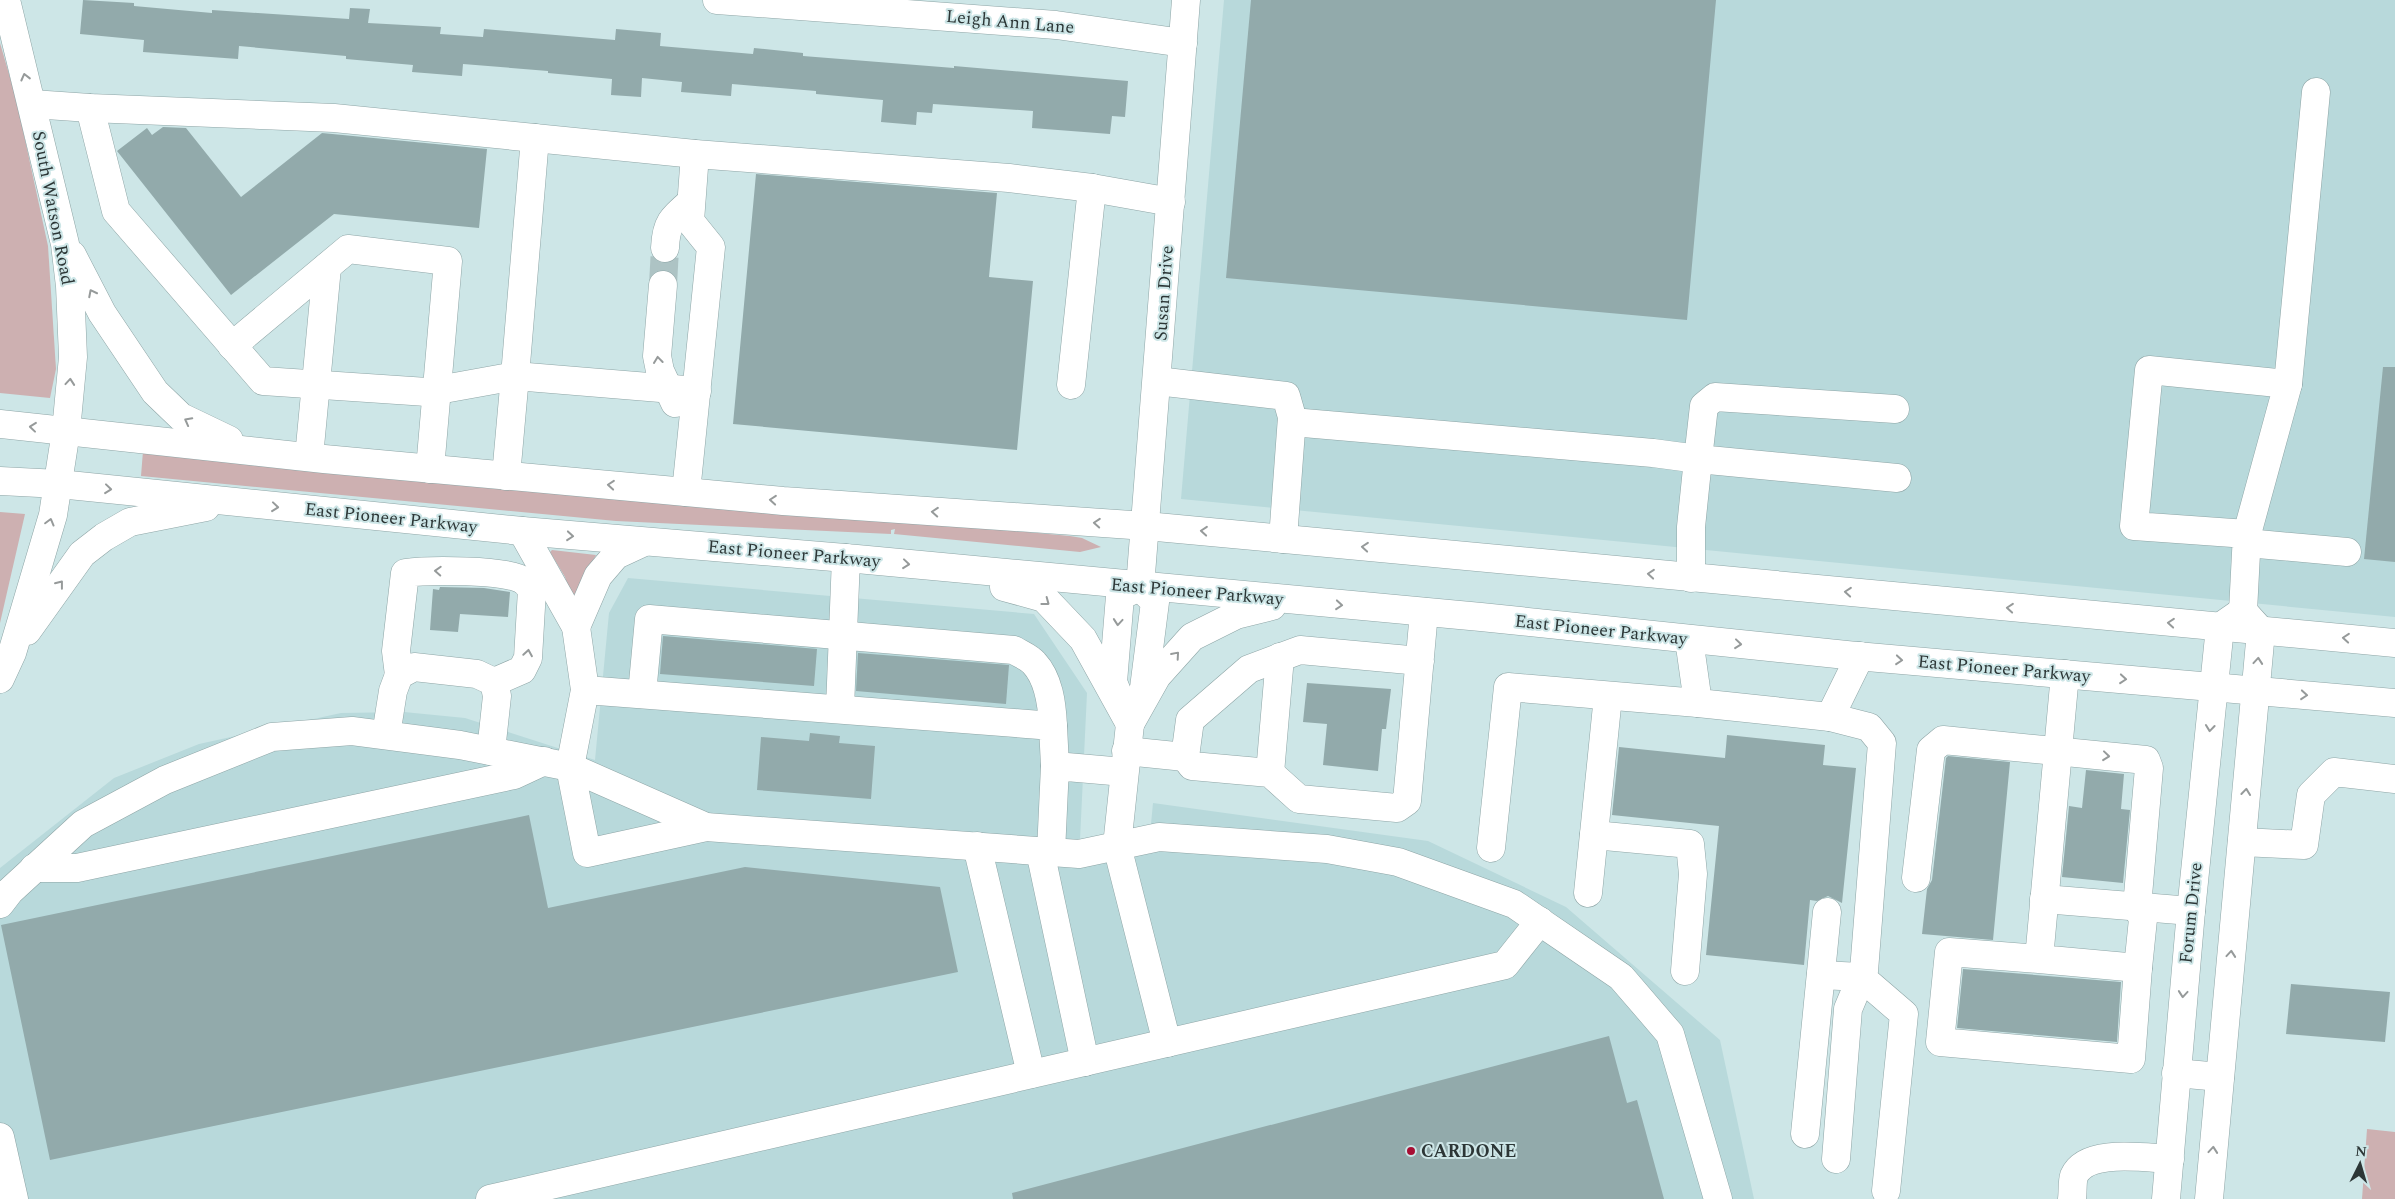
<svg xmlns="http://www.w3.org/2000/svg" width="2395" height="1199" viewBox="0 0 2395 1199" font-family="Spectral,serif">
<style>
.built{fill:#b8d9db}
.green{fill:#cdb0b1}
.building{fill:#92aaab}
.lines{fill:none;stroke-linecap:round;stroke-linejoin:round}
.minor-tunnel{stroke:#adc3c4;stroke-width:28;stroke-dasharray:28 14;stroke-linecap:butt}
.minor-casing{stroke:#8ea5a6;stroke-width:29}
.major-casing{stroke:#8ea5a6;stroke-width:29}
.minor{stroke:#fff;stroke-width:28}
.major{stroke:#fff;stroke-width:28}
.oneway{stroke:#969a9a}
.poi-dot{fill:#a70e33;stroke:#cde6e7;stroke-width:2}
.labels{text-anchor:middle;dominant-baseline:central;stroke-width:4;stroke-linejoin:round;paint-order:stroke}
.street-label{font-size:18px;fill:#2c3636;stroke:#cde6e7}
.poi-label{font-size:18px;font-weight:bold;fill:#2c3636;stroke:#cde6e7;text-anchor:start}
</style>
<rect width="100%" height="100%" fill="#cde6e7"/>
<!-- built -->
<g class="built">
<path d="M1224,0H2395V617L1181,499Z"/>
<path d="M628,578L1034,614L1087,693L1080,840L1149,845L1153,803L1428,841L1566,907L1720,1040L1754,1199H0V868L114,778L199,744L341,713L404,712L465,718L595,760L609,613Z"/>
</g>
<!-- green -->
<g class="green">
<path d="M0,43L16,98L48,246L56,369L50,398L0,393Z"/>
<path d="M143,451L1070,536L1082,538L1101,547L1080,552L894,534L895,529L891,530V534L616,521L141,476Z"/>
<path d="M0,512L25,514L0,623Z"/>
<path d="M552,550L596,555L574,597L571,596L565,577L550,552Z"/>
<path d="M2367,1129L2395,1132V1199H2362Z"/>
</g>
<!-- building -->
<g class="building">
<path d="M83,0L134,3V6L212,13V10L349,19L350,8L370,9L368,23L441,27L440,34L483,37L484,29L615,40L616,29L661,33L660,46L753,54L754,48L803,53V56L954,68V66L1128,81L1125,117L1112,116L1110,134L1032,128L1033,111L933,104L932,113L917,112L916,125L881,122L883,100L816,94V91L732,84L731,96L681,92L682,82L642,78L641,97L611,95L612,79L548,73V71L463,64L462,76L412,72L413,65L346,59V56L239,46L238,59L143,52L144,40L80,34Z"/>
<path d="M1251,0H1716L1687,320L1226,278Z"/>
<path d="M163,127L186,128L241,197L322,133L487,149L479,228L334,214L231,295L117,151L147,128L152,135Z"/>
<path d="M756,174L997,193L989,277L1033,281L1017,450L733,424Z"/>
<path d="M2383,367H2395V562L2364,559Z"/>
<path d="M440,587L484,588L510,592L508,617L460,614L458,632L430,630L433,589L439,590Z"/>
<path d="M663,636L817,649L814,686L660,674Z"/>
<path d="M858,653L1009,665L1006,704L856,691Z"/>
<path d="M1307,683L1391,689L1386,729H1382L1378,771L1323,765L1327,724L1303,722Z"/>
<path d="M810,733L840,736L839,743L875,746L871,799L757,790L761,737L809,741Z"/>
<path d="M1727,735L1825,745L1823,765L1856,768L1842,903L1828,896L1817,901L1810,900L1804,965L1706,955L1719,826L1612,815L1619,747L1725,758Z"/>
<path d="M1948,756L2010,762L1993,940L1922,934L1927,889L1932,880L1946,758Z"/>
<path d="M2086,770L2124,774L2121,809L2130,810L2123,883L2062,877L2069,806L2082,808Z"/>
<path d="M529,815L548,908L745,867L940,887L958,972L50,1160L1,925Z"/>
<path d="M1963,969L2121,982L2117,1042L1957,1028Z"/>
<path d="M2291,984L2390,992L2385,1042L2286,1034Z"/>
<path d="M1609,1036L1627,1103L1637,1100L1664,1199H1013L1012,1193Z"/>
</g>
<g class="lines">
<!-- minor-tunnel -->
<path class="minor-tunnel" d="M663,285L665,248"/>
<!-- minor casing -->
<g class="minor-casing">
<g id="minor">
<path d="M717,0L1056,25L1183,43"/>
<path d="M32,104L90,108L334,118L695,154L1009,178L1092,188L1171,202"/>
<path d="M90,108L116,211L263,381L427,392L515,376L535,138"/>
<path d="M665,248C666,223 672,218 691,202"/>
<path d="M663,285L657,356L660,371L675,403"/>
<path d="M232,346L348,249L448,261L430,469"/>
<path d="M1157,381L1286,396L1292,417L1283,539"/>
<path d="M2288,384L2316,92"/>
<path d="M1071,385L1092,188"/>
<path d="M1895,409L1715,397L1704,406L1698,459L1897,478"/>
<path d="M1292,422L1653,453L1698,459L1691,527V578"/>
<path d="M309,457L327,267"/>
<path d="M506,476L515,376L697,391"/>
<path d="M686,492L711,247L690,221L695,154"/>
<path d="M522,531L576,627L585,690L570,767L587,853L706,827"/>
<path d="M2247,543L2347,552"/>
<path d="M1140,587L1186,0"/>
<path d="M1140,587L1155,602L1144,688L1130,724L1117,846L1167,1043"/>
<path d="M2243,611L2247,534L2134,526L2149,370L2288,384L2247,534"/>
<path d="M576,627L598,576L616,555L644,542"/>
<path d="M1689,639L1698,703L1830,717L1860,656"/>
<path d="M1420,661L1300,650L1249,669L1190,720L1185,757L1192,766L1270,773L1299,799L1397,808L1407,801L1424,612"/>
<path d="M399,675L396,651L405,573C426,570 509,569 524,581C527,583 530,587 532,590L528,658L522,670L494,682"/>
<path d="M585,690L1053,726L1055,766"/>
<path d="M642,694L649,619L1014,650C1020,654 1029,657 1034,663C1049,679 1052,704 1053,726"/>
<path d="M1121,702L1113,682L1120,596L1140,587"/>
<path d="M840,708L846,558"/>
<path d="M1830,717L1869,727L1882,743L1864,971L1848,1009L1836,1159"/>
<path d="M386,735L393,691L399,675L414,667L477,674L494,682L497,696L491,751"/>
<path d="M1126,751L1185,757"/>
<path d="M1270,773L1280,657"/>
<path d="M1594,835L1690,844L1693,874L1685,971"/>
<path d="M2242,842L2304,845L2311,795L2334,772L2395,779"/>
<path d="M977,846L1031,1074"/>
<path d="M1491,848L1508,687L1698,703"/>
<path d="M1040,851L1085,1062"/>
<path d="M1051,852L1055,766L1124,772"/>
<path d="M34,868H77L514,775L544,761"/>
<path d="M1916,878L1931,750L1943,740L2146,760L2149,768L2137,907L2143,919L2138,968"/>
<path d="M1588,893L1608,696"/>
<path d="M2044,899L2191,911"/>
<path d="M0,904L10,891L83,824L165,780L272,737L352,731L460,745L570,767L706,827L1079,854L1159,837L1327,849L1398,862L1514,904L1621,977L1670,1034L1718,1199"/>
<path d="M2039,959L2138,968L2131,1059L1940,1042L1949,952L2039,959L2065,674"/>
<path d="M1821,975L1861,977L1904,1014L1886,1191"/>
<path d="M2176,1073L2220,1077"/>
<path d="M1805,1134L1827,912"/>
<path d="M0,1137L14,1199"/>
<path d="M490,1199L1505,965L1540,921"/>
<path d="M2072,1199C2073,1192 2072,1182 2074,1176C2086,1148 2145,1158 2170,1159"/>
<path d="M2166,1199L2191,911L2220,627L2243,611L2261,631L2209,1199"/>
</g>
</g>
<!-- major casing -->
<g class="major-casing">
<g id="major">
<path d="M72,255L102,313L155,392L181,417L229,440"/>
<path d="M0,424L324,459L686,492L783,501L1146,526L2395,643"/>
<path d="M0,481L59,484L522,531L857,559L1481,617L1856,656L2395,703"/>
<path d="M1004,587L1044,598L1083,639L1130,724L1157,676L1192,637L1236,615L1272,606"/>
<path d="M27,631L82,554L104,537L130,522L206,507"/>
<path d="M0,679L12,653L53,515L66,431L73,357L70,286L65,244L6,0"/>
</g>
</g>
<!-- minor -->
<use href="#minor" class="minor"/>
<!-- major -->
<use href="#major" class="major"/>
</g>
<!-- one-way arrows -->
<defs><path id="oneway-chevron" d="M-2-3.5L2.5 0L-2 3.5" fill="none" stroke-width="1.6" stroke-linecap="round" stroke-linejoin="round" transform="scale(1.25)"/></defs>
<g class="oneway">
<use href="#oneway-chevron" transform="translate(25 77) rotate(-104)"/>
<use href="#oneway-chevron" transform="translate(92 293) rotate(-117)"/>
<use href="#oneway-chevron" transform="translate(658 360) rotate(-97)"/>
<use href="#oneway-chevron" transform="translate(70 382) rotate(-85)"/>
<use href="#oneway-chevron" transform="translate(188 421) rotate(-152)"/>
<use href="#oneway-chevron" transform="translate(33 427) rotate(-174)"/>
<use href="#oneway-chevron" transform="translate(611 485) rotate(-175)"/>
<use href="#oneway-chevron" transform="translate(108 489) rotate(6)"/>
<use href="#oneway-chevron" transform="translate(773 500) rotate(-175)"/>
<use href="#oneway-chevron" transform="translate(275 507) rotate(6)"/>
<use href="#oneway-chevron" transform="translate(935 512) rotate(-176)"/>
<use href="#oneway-chevron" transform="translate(50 522) rotate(-75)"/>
<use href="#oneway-chevron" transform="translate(1097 523) rotate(-176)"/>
<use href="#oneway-chevron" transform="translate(1204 531) rotate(-175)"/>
<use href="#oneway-chevron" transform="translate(570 536) rotate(5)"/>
<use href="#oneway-chevron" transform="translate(1365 547) rotate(-175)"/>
<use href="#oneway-chevron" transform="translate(906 564) rotate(6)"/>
<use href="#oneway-chevron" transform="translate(438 571) rotate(-177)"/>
<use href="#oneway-chevron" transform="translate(1651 574) rotate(-175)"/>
<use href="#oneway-chevron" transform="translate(60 584) rotate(-52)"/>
<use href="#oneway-chevron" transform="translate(1848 592) rotate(-175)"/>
<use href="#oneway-chevron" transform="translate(1046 602) rotate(37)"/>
<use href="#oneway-chevron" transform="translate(1339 605) rotate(5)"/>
<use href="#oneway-chevron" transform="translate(2010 608) rotate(-175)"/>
<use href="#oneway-chevron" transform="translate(1118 622) rotate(95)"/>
<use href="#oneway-chevron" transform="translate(2171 623) rotate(-175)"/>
<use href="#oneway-chevron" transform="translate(2346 638) rotate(-175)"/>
<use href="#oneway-chevron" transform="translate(1738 644) rotate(6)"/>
<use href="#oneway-chevron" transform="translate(528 653) rotate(-81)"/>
<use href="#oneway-chevron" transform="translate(1176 655) rotate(-49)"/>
<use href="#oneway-chevron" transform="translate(1899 660) rotate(5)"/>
<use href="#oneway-chevron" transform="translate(2258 661) rotate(-85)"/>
<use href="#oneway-chevron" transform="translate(2123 679) rotate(5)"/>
<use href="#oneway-chevron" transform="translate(2304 695) rotate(5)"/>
<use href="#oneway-chevron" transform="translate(2210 728) rotate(96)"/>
<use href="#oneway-chevron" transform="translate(2106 756) rotate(6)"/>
<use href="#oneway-chevron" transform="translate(2246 792) rotate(-84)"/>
<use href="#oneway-chevron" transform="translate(2231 954) rotate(-85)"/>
<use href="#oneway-chevron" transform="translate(2183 994) rotate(95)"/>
<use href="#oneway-chevron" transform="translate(2213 1150) rotate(-85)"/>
</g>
<!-- markers -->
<circle class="poi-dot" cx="1411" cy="1151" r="5"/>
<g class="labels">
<!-- street labels -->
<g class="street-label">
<text transform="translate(1010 22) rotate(5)">Leigh Ann Lane</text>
<text transform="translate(53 208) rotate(79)">South Watson Road</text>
<text transform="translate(1164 293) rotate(-86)">Susan Drive</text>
<text transform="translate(391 518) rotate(6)">East Pioneer Parkway</text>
<text transform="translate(794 554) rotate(5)">East Pioneer Parkway</text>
<text transform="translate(1197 592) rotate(5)">East Pioneer Parkway</text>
<text transform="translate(1601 630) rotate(6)">East Pioneer Parkway</text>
<text transform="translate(2004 669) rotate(5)">East Pioneer Parkway</text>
<text transform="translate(2191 913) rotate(-84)">Forum Drive</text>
</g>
<!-- poi labels -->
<g class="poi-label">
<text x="1421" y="1151">CARDONE</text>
</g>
</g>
<!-- north arrow -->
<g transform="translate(2360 1164) rotate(5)" stroke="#cde6e7" stroke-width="4" paint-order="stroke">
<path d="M0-4L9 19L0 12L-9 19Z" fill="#2c3636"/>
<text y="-8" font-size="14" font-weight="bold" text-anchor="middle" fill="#2c3636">N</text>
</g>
</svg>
